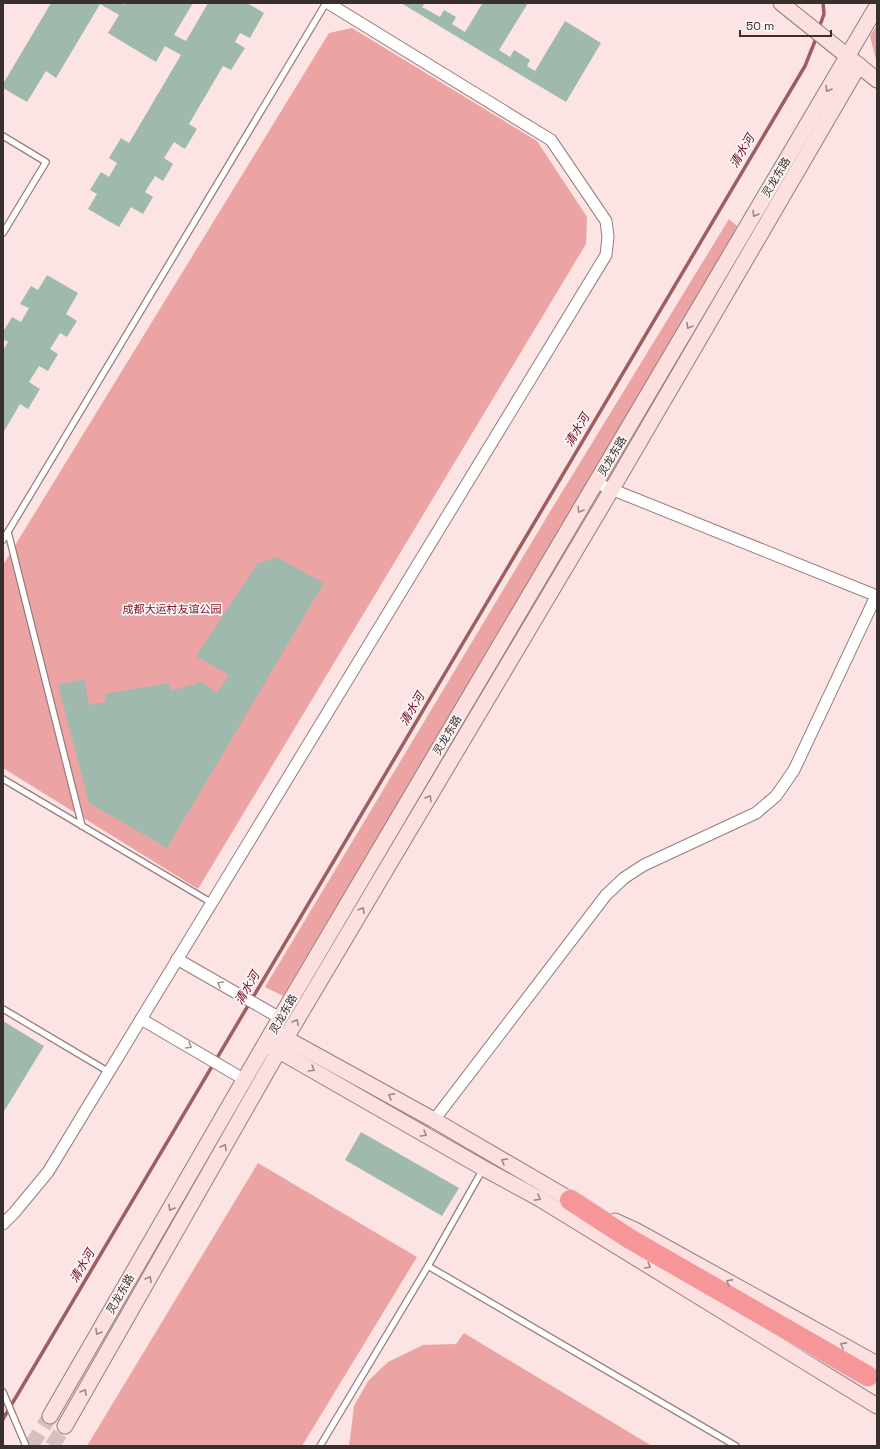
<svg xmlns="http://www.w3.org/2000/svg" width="880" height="1449" viewBox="0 0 880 1449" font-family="'Space Grotesk','Noto Sans SC',sans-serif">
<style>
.green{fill:#eca3a4}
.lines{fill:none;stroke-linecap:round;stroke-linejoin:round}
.stream{stroke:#9d5e60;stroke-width:3.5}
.building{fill:#a0b9ad}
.secondary-tunnel{stroke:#d4c0bf;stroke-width:15;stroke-dasharray:15 8;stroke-linecap:butt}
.lane-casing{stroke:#977d7d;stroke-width:8}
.street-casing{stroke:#977d7d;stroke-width:13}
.secondary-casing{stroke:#977d7d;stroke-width:17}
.highway-casing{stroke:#d0cdcd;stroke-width:22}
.lane{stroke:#fff;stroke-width:5.5}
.street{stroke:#fff;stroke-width:11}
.secondary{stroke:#fce0e0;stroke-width:15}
.highway{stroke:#f69699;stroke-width:20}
.oneway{stroke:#9b8888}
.oneway2{stroke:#9c9797}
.labels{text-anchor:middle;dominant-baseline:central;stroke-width:3.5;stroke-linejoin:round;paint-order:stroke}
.street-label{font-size:11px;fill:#3a2f2f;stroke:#fcf6f6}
.park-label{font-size:11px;fill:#811a2a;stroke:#fcf6f6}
.water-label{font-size:12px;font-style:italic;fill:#70021c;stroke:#fcf6f6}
</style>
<rect width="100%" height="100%" fill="#fbe4e3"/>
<!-- green -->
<g class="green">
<path d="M877,25V64L870,36Z"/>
<path d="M352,28L537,141L587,217L586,244L198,889L3,768V565L329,33Z"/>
<path d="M729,219L737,226L716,268L283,996L265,987L548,515Z"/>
<path d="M258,1163L417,1257L302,1446H87Z"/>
<path d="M464,1333L652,1446H349L354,1406L368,1381L388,1362L423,1345L456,1344Z"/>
</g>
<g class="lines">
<!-- stream -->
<g class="stream">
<path d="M819,28L824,14L823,3"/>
<path d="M3,1419L805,66L817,36"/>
</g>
</g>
<!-- building -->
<g class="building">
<path d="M51,3H121L125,5L126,3H193L174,35L186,41L208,3H247L264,13L250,38L240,33L235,42L245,48L231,70L223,66L189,124L197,129L185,149L174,142L164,158L173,164L163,181L155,176L145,192L153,197L143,214L131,207L119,227L88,209L97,194L90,190L101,172L109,177L117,163L109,158L121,138L129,143L181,55L165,46L156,62L108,33L119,15L100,4L56,78L46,71L27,102L3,88V84Z"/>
<path d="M401,3H425L422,7L440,17L444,10L456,17L452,24L465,32L482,4L480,3H528L499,50L510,57L514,50L530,60L527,66L535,71L565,21L601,43L566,102Z"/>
<path d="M47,275L78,293L66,314L77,321L67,337L60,333L50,349L58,354L48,371L39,366L29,382L40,389L28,409L20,404L3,433V351L8,342L3,339V332L12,317L21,322L29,308L20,304L31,286L38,290Z"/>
<path d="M276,557L324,583L167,848L89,803L58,685L84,679L89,705L106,702V694L168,683L171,691L201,682L217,693L229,675L196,656L257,564Z"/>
<path d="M3,1021L44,1046L3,1113Z"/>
<path d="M361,1132L459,1188L442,1216L345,1160Z"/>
</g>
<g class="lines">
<!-- secondary-tunnel -->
<g class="secondary-tunnel">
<path d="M31,1446L50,1416"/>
<path d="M52,1446L65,1426"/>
</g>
<!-- lane casing -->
<g class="lane-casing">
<g id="lane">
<path d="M3,136L46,162L3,233"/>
<path d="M8,532L82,826"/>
<path d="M3,540L326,3"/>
<path d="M3,779L212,903"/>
<path d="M3,1009L109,1072"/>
<path d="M428,1266L736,1446"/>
<path d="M3,1392L26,1446"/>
<path d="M320,1446L428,1266L483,1169"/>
</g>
</g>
<!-- street casing -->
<g class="street-casing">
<g id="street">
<path d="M596,483L877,596"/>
<path d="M177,959L280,1018"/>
<path d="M141,1019L245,1080"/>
<path d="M434,1120L606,895L624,878L644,865L756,813L776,796L794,770L876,596"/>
<path d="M3,1224L14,1213L48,1172L606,255L608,237L606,221L551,140L328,3"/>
</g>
</g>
<!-- secondary casing -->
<g class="secondary-casing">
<g id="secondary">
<path d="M781,3L877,80"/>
<path d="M278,1034L434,1120L578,1204"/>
<path d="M272,1047L483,1168L540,1199L877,1406"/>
<path d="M615,1221L635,1230L877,1364"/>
<path d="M50,1416L280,1018L877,6"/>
<path d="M65,1426L286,1038L612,489L859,65"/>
</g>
</g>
<!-- highway casing -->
<g class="highway-casing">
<path id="highway" d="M570,1200L630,1239L868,1376"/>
</g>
<!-- lane -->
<use href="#lane" class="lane"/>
<!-- street -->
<use href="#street" class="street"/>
<!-- secondary -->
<use href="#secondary" class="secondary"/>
<!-- highway -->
<use href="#highway" class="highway"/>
</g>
<!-- one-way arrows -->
<defs><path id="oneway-chevron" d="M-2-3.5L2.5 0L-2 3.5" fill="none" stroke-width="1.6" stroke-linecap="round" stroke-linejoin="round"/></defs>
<g class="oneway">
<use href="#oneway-chevron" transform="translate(828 89) rotate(121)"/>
<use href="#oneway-chevron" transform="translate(755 214) rotate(121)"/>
<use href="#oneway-chevron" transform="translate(689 326) rotate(121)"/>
<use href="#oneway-chevron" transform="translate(580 510) rotate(121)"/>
<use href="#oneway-chevron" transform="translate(429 798) rotate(-59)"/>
<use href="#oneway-chevron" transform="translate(362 910) rotate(-59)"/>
<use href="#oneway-chevron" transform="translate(296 1022) rotate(-59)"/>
<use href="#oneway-chevron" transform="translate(312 1069) rotate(30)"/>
<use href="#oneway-chevron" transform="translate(391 1096) rotate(-151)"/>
<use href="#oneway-chevron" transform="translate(424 1134) rotate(30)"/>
<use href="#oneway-chevron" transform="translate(224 1147) rotate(-60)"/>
<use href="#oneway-chevron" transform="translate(504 1161) rotate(-149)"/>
<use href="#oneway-chevron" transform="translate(538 1198) rotate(29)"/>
<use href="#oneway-chevron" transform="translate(171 1208) rotate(120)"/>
<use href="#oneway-chevron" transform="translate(648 1266) rotate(31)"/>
<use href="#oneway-chevron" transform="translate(149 1279) rotate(-60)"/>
<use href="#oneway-chevron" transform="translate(729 1282) rotate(-151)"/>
<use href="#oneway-chevron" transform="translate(98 1332) rotate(120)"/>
<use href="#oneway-chevron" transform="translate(843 1345) rotate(-151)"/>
<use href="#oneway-chevron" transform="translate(84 1392) rotate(-60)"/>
</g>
<g class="oneway2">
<use href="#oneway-chevron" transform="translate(220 984) rotate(-150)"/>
<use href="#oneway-chevron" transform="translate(189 1046) rotate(31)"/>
</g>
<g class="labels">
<!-- street labels -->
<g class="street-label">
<text transform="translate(776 177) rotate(-59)">灵龙东路</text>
<text transform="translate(612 456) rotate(-59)">灵龙东路</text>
<text transform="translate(447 735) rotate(-59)">灵龙东路</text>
<text transform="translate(283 1014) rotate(-60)">灵龙东路</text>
<text transform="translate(120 1294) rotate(-60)">灵龙东路</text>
</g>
<!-- park labels -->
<g class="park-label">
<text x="172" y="609">成都大运村友谊公园</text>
</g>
<!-- water labels -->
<g class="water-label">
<text transform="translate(742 151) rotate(-59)">清水河</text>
<text transform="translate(577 430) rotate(-59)">清水河</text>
<text transform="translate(412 709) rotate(-59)">清水河</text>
<text transform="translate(247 988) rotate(-59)">清水河</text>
<text transform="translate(82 1266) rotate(-59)">清水河</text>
</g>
</g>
<!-- border -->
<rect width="880" height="1449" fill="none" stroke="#3a2f2f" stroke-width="8"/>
<!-- scale -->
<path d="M740 30v6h91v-6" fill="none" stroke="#3a2f2f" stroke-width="2"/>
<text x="746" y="30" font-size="12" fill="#3a2f2f" stroke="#fcf6f6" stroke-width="3" paint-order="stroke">50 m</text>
</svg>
